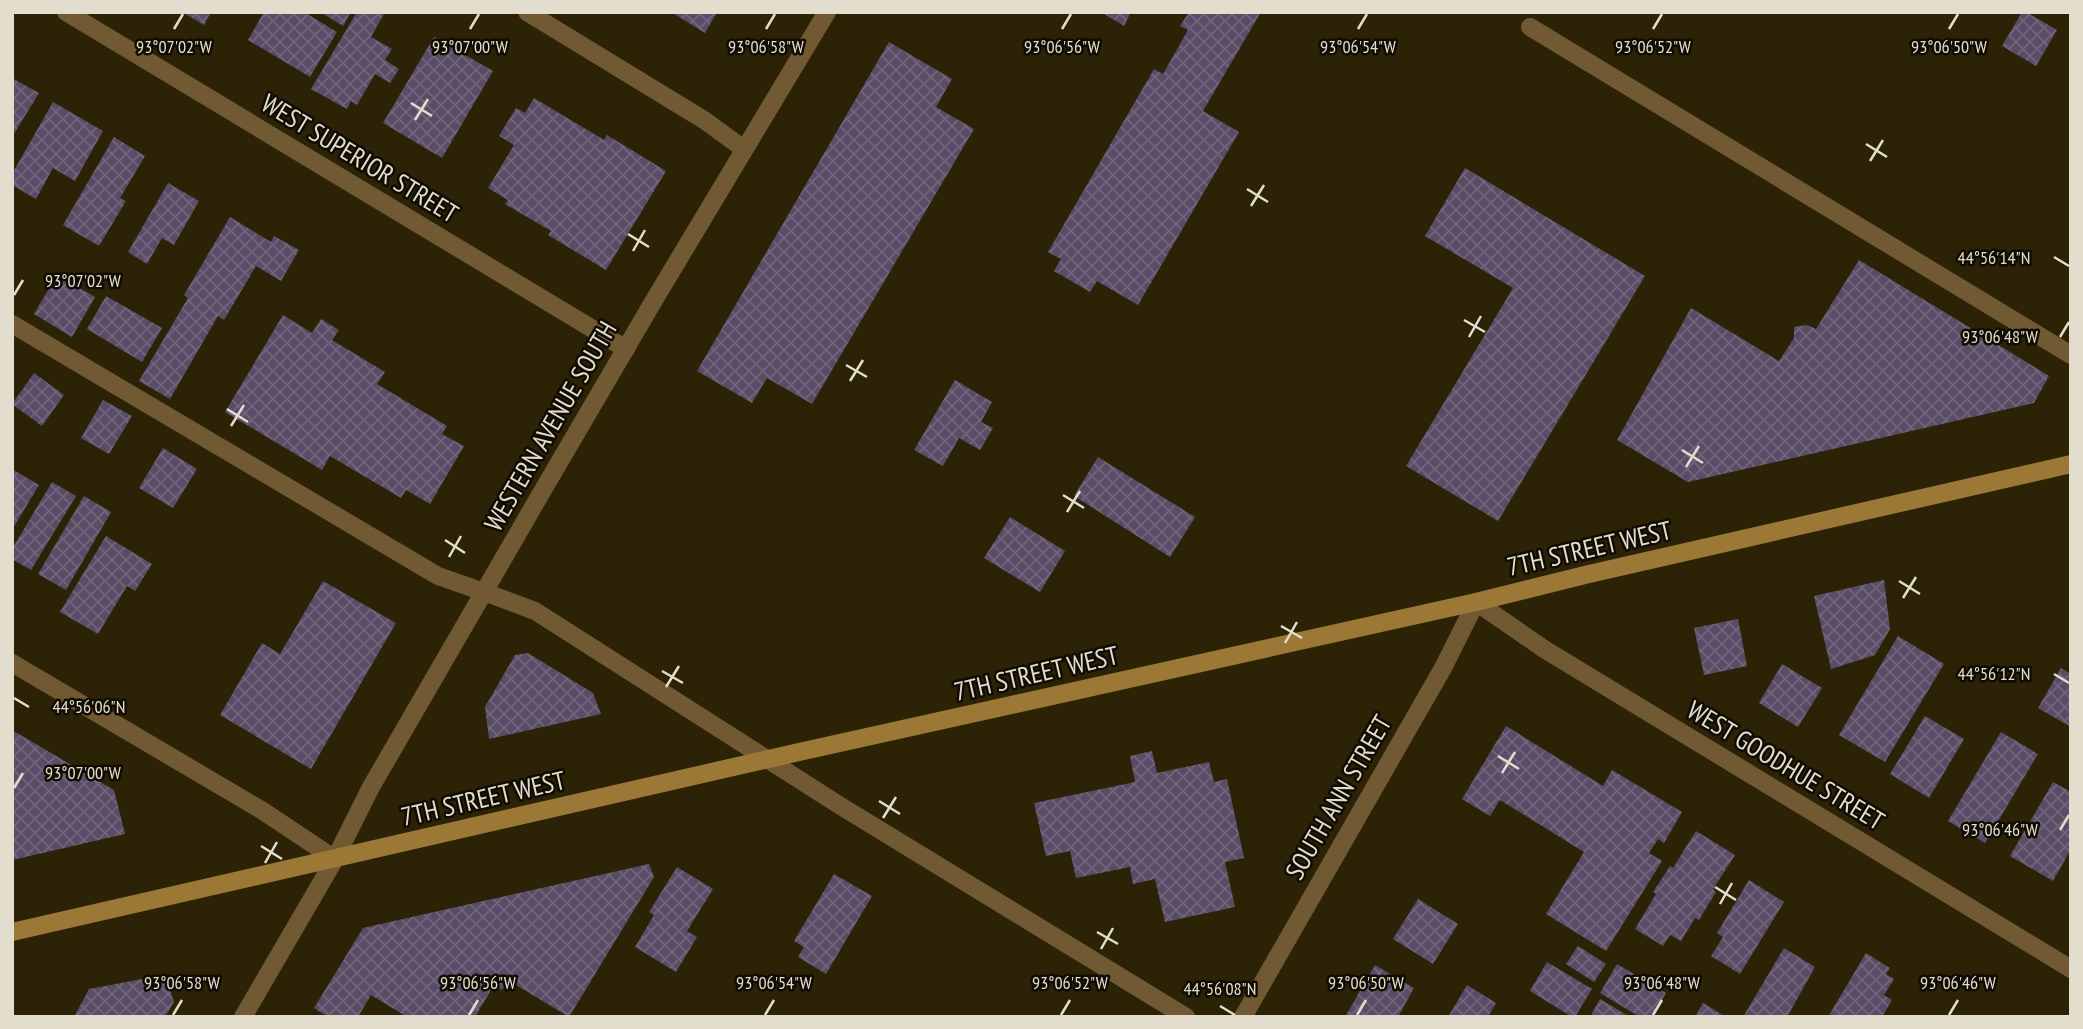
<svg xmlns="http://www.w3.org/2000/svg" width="2083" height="1029" viewBox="0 0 2083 1029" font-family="'PT Sans Narrow',sans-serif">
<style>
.building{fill:url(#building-cross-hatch)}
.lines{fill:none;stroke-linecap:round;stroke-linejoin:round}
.lane{stroke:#715a33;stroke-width:18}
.street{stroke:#715a33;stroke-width:18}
.secondary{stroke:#9c7837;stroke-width:18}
.ticks{fill:none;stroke:#e2ddcc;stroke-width:2.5}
.labels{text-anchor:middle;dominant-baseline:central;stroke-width:5;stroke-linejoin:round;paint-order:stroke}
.street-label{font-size:26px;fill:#e2ddcc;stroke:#100c03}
.ticks-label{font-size:18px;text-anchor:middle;fill:#e2ddcc;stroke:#100c03;stroke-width:5;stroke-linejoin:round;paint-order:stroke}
</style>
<defs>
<pattern id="building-cross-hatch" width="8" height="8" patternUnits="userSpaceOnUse" patternTransform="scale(1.75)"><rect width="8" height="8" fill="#584c66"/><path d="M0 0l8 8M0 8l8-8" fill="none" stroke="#70657b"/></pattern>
</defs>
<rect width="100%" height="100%" fill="#2c2206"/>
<!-- building -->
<g class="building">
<path d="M182,12H211L204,25Z"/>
<path d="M264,12H304L337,32L310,77L248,40Z"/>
<path d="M320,12H351L343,26Z"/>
<path d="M357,12H385L371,37L392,49L385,60L399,69L390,83L375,74L357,105L351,101L347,109L311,89Z"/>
<path d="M671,12H717L705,33Z"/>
<path d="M1101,12H1131L1124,26Z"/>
<path d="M1189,12H1261L1203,111L1239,132L1138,305L1097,281L1090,292L1054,271L1061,259L1048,252L1154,69L1163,74L1188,30L1180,26Z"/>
<path d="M2022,12H2026L2057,30L2036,66L2002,46Z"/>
<path d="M434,37L493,71L442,158L383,123Z"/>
<path d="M889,42L952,79L936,107L974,129L812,404L767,378L752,403L697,371Z"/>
<path d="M12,78L39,93L12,137Z"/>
<path d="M534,98L604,140L607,135L666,171L606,270L548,235L551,231L505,204L508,200L488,188L514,145L499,136L516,108L525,113Z"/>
<path d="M53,102L103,131L75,181L53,168L36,199L12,185V174Z"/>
<path d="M114,137L145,156L120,198L126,201L99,246L63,225Z"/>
<path d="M1465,168L1645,276L1498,521L1406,466L1513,288L1425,236Z"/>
<path d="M168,183L199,201L174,245L162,238L147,264L128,252Z"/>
<path d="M230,217L271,242L274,236L299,250L281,281L256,266L224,320L218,316L170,399L139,381L188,298L184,295Z"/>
<path d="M1859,260L2049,376L2034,403L1688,482L1617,440L1691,308L1779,361L1794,338V327L1807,325L1816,329Z"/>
<path d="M57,275L95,297L72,337L34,314Z"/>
<path d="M106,296L162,328L142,362L87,329Z"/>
<path d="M283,315L312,333L321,319L339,330L332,340L385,372L377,384L447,426L442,434L464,446L430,504L406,490L401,498L330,456L322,470L225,412Z"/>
<path d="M34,373L64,395L42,426L12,404Z"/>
<path d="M955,380L992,402L981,422L993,428L980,450L959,438L943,466L914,450Z"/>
<path d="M103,400L132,416L109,454L81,438Z"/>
<path d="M163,448L197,469L173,508L139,488Z"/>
<path d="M1098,457L1195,517L1170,557L1074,496Z"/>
<path d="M12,469L39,485L12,530Z"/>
<path d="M52,482L76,496L31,570L12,559V549Z"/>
<path d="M84,496L111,512L66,590L38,574Z"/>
<path d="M1010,517L1065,551L1040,592L984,558Z"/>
<path d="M106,536L152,564L135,591L127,586L98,634L60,612Z"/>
<path d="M1884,580L1890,629L1875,655L1831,669L1814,596Z"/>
<path d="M323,581L396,623L311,769L220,715L262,643L280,654Z"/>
<path d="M1738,619L1747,666L1704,675L1694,628Z"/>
<path d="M1898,636L1944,664L1885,762L1839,735Z"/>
<path d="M528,653L593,693L601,714L489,739L485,707L515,655Z"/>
<path d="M1782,664L1822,688L1798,727L1759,703Z"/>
<path d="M2061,668L2071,674V727L2038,708Z"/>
<path d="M1925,716L1964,739L1929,798L1890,774Z"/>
<path d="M1506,726L1603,786L1612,770L1682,812L1664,843L1658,839L1649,853L1662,861L1606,951L1546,914L1584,852L1500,800L1490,816L1462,799Z"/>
<path d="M12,730L114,790L125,834L12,860Z"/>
<path d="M2001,732L2038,754L1985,843L1948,821Z"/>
<path d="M1152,751L1157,773L1209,762L1214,782L1227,779L1244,858L1225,862L1235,907L1165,922L1155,879L1133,884L1130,867L1076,878L1070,851L1046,856L1034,803L1135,782L1130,756Z"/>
<path d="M2053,782L2071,792V849L2053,881L2010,856Z"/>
<path d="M1696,831L1735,855L1713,889L1716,892L1699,920L1695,918L1681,941L1670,935L1663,946L1635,929L1656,894L1653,892L1670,866L1673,868Z"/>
<path d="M649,864L654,877L569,1017L508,980L502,990L494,985L475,1017H407L371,995L358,1017H328L314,1008L363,928Z"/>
<path d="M677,867L713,889L687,931L697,937L676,972L635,947L654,915L649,912Z"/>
<path d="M834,874L872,896L826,974L798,957L804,947L794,941Z"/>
<path d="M1749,880L1784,902L1740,974L1711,956L1723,937L1717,933Z"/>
<path d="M1418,899L1458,924L1433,964L1393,939Z"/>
<path d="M1578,946L1606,964L1594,982L1566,964Z"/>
<path d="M1784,948L1815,967L1787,1017H1743Z"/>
<path d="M1866,953L1890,968L1886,974L1894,979L1884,995L1892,1000L1882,1017H1828Z"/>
<path d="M1547,962L1592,989L1575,1017H1572L1530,991Z"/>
<path d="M1617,964L1666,993L1652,1017H1640L1600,993Z"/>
<path d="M1375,965L1414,988L1398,1017H1345Z"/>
<path d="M153,977L168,984L174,1002L165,1017H74L89,989Z"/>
<path d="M1467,985L1496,1003L1488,1017H1448Z"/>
<path d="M1600,999L1630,1017H1590Z"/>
<path d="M1703,1003L1726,1017H1695Z"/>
</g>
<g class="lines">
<!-- lane -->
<g class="lane">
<path d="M1530,27L2071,355"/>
<path d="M12,324L438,576L484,592"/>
</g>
<!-- street -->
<g class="street">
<path d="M66,12L626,349"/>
<path d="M527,12L704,120L744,149"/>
<path d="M484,592L535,611L546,618L839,805L1186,1017"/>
<path d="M12,663L263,811L335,859"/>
<path d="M243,1017L335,859L371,787L543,490L653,302L827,12"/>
<path d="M1243,1017L1443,668L1476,602L1544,649L2071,969"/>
</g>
<!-- secondary -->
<path class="secondary" d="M12,932L799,752L1476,602L1589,574L2071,464"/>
</g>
<!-- ticks -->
<path class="ticks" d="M174,29L183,14M470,29L479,14M766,29L775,14M1062,29L1071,14M1358,29L1367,14M1653,29L1662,14M1949,29L1958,14M411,103L432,116M415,120L428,99M1866,144L1887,157M1870,161L1883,140M1247,189L1268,202M1251,206L1264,185M628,234L649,247M633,251L645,230M2054,257L2069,266M14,295L23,280M1464,320L1485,332M1469,337L1481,316M2060,337L2069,322M846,365L867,377M850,381L863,360M227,409L248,422M231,426L244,405M1682,450L1703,463M1686,467L1699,446M1063,495L1084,508M1067,512L1080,491M445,540L465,553M449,557L461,536M1899,581L1920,594M1903,598L1916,577M1281,626L1302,638M1285,643L1297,622M662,671L683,683M2054,674L2069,683M666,687L679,666M14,698L29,707M1498,756L1519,769M1502,773L1515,752M14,788L23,773M879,801L900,814M883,818L896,797M2060,830L2069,815M261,846L282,859M265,863L277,842M1715,887L1736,900M1720,904L1732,883M1097,932L1118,944M1101,949L1113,928M1220,1006L1235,1015M173,1015L182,1000M469,1015L478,1000M765,1015L774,1000M1061,1015L1070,1000M1357,1015L1366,1000M1653,1015L1662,1000M1949,1015L1958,1000"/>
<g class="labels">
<!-- street labels -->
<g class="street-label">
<text transform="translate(360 158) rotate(31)">WEST SUPERIOR STREET</text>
<text transform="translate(550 426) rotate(-60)">WESTERN AVENUE SOUTH</text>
<text transform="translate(1589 548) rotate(-13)">7TH STREET WEST</text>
<text transform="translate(1036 673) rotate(-13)">7TH STREET WEST</text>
<text transform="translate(1786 765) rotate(31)">WEST GOODHUE STREET</text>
<text transform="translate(1338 797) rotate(-60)">SOUTH ANN STREET</text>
<text transform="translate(483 798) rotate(-13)">7TH STREET WEST</text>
</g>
</g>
<g class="ticks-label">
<text x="174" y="53">93°07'02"W</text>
<text x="470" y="53">93°07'00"W</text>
<text x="766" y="53">93°06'58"W</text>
<text x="1062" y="53">93°06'56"W</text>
<text x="1358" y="53">93°06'54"W</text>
<text x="1653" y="53">93°06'52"W</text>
<text x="1949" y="53">93°06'50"W</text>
<text x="1994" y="264">44°56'14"N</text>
<text x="83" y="287">93°07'02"W</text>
<text x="2000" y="343">93°06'48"W</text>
<text x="1994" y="680">44°56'12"N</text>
<text x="89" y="713">44°56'06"N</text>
<text x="83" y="779">93°07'00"W</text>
<text x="2000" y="836">93°06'46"W</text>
<text x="182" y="989">93°06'58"W</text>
<text x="478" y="989">93°06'56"W</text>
<text x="774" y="989">93°06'54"W</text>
<text x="1070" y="989">93°06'52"W</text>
<text x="1366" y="989">93°06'50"W</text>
<text x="1662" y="989">93°06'48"W</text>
<text x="1958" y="989">93°06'46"W</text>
<text x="1220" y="995">44°56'08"N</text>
</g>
<!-- border -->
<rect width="2083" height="1029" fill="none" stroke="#e2ddcc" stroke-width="28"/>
</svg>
